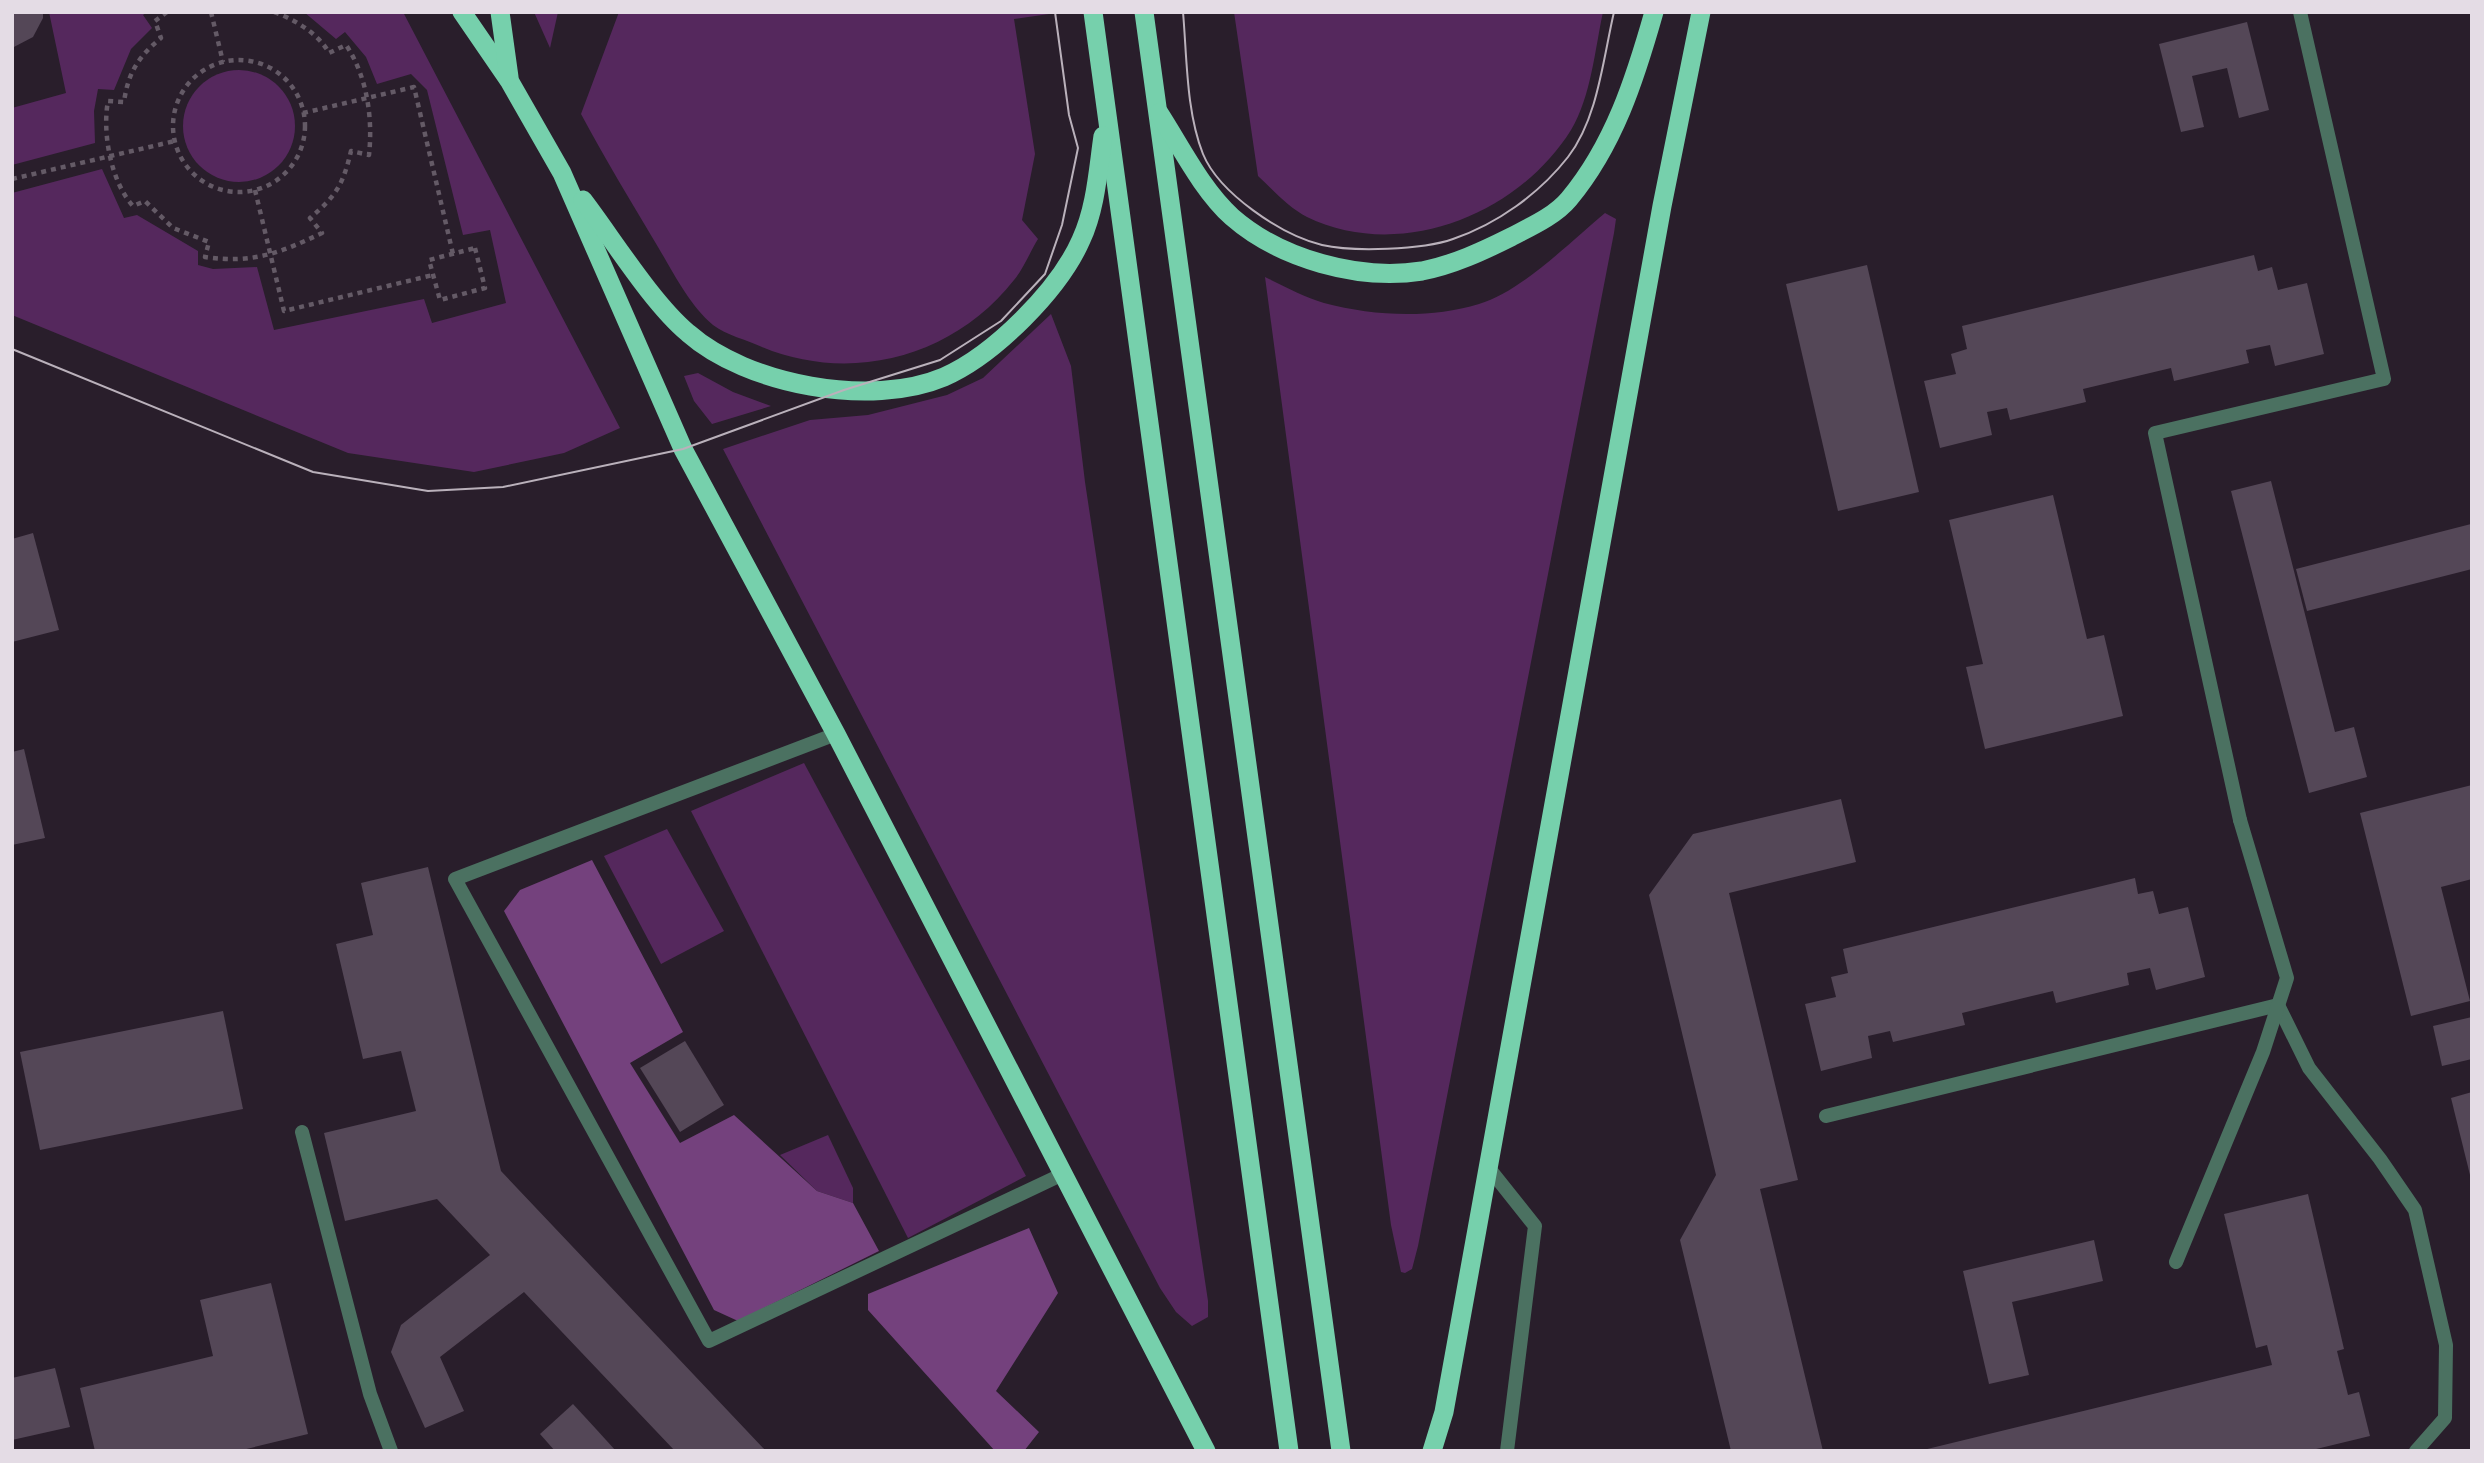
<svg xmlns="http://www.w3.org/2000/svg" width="2484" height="1463" viewBox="0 0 2484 1463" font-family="Commissioner,sans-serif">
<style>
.green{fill:#55285d}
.forest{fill:#74417d}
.building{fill:#544757}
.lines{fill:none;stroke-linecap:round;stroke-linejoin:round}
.path{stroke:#645a66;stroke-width:4.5;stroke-dasharray:5 5;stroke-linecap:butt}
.service{stroke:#4b7161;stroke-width:14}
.minor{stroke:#4b7161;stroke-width:14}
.trunk{stroke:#76d0ac;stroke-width:19}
.tram{stroke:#bab1bb;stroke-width:2}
</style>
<rect width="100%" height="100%" fill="#291e2b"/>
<!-- green -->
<g class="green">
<path d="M49,12H147L143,15L152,28L131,49L114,90L98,89L94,111L95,143L12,165V108L66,93Z"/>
<path d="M304,12H403L620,428L564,453L474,472L348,453L12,315V193L102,169L124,218L137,215L198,251V265L213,269L257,267L274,330L424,299L432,323L506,303L490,230L463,235L427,90L411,74L377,84L366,57L345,32L336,39Z"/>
<path d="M534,12H558L550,48Z"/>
<path d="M619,12H1063L1014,19L1035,154L1022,220L1038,239C1030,252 1024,268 1014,280C954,357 851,384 762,347C747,340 726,335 713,325C690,306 673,272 658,247C632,203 605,159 581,114Z"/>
<path d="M1234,12H1603C1595,49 1591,97 1571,130C1518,215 1400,262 1307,217C1289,208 1273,190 1258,176Z"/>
<circle cx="239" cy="126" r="56"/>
<path d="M1605,213L1616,219L1614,233L1418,1246L1412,1269L1405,1273L1401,1272L1391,1225L1265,277C1284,286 1304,297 1324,303C1374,316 1429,319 1479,304C1522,291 1570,242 1605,213Z"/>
<path d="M1051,314L1071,366L1085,482L1208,1301V1317L1192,1326L1176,1312L1160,1288L723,449L810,420L868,415L947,395L983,378Z"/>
<path d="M698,373L733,392L771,406L712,424L694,401L684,376Z"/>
<path d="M804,763L1026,1176L908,1238L691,811Z"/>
<path d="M667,829L724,931L661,964L604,856Z"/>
<path d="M828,1135L853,1188V1203L817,1191L780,1155Z"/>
</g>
<!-- forest -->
<g class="forest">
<path d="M592,860L683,1032L630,1063L680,1143L734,1115L817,1191L853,1203L879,1251L738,1321L714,1310L504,911L520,890Z"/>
<path d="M1029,1228L1058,1293L996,1391L1039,1432L1024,1451H995L868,1310V1294Z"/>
</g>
<!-- building -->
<g class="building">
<path d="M12,12H43V18L33,37L12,48Z"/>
<path d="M2247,22L2269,110L2239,118L2227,68L2192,76L2204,127L2181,132L2159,44Z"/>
<path d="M2254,255L2258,271L2272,267L2278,290L2307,283L2324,354L2275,366L2270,345L2246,350L2249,363L2174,381L2171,368L2083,389L2086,402L2010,420L2007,408L1987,412L1992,435L1940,448L1924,381L1956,374L1951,354L1967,349L1962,326Z"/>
<path d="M1867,265L1919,492L1838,511L1786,284Z"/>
<path d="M2271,481L2335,732L2354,727L2367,777L2309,793L2231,491Z"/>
<path d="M2053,495L2087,639L2104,635L2123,716L1985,749L1966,667L1983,664L1949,520Z"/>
<path d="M2471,524L2472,569L2307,611L2296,569Z"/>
<path d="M33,533L59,630L12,642V539Z"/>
<path d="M24,749L45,838L12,845V752Z"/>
<path d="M2472,785V879L2441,887L2470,1001L2411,1016L2360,813Z"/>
<path d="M1841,799L1856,862L1729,893L1798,1180L1760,1189L1823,1451H1731L1680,1240L1716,1175L1649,895L1693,834Z"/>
<path d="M428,867L501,1171L766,1451H675L524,1292L440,1357L464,1411L425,1428L391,1352L401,1325L490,1255L437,1199L345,1221L324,1133L416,1111L401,1051L363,1059L336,944L373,935L361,883Z"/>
<path d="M2135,878L2138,894L2153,891L2159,914L2188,907L2205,977L2156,990L2150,968L2127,973L2129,985L2056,1003L2053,991L1962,1013L1965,1025L1893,1042L1890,1031L1868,1036L1872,1058L1821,1071L1805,1004L1836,997L1831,977L1848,973L1843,949Z"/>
<path d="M223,1011L243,1109L40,1150L20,1052Z"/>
<path d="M2472,1017V1059L2442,1066L2433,1026Z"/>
<path d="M685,1041L724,1105L680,1132L640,1068Z"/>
<path d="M2472,1092V1179H2471L2451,1098Z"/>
<path d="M2308,1194L2344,1349L2337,1351L2348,1395L2359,1392L2370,1436L2308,1451H1919L2272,1365L2267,1345L2256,1348L2224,1214Z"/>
<path d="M2094,1240L2103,1281L2012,1302L2029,1375L1989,1384L1963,1271Z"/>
<path d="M271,1283L308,1434L238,1451H95L80,1388L213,1356L200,1300Z"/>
<path d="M55,1368L70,1427L12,1440V1378Z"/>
<path d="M573,1404L596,1429L616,1451H555L540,1434Z"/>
</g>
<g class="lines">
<!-- path -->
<g class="path">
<path d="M167,12L155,21L161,38C138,57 128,73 124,102L108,101C102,133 111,182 133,206L145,201L173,228L209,242L205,257C252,264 280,253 322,233L310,218C336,196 343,185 351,151L369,155C373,118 367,76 346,45L329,53C319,34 294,19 274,12"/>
<path d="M211,12L223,62"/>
<circle cx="239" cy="126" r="66"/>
<path d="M303,113L414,87L453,254"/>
<path d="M12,179L175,141"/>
<path d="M255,190L284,311L433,275"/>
<path d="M475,248L485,288L440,300L429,260Z"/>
</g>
<!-- service -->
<g class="service">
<path d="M836,734L455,879L709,1341L1063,1174"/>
<path d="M1826,1116L2278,1005L2309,1068L2380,1159L2415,1210L2446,1345L2445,1418L2416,1451"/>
<path d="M2176,1262L2263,1052L2287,978L2240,820"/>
</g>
<!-- minor -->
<g class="minor">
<path d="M2240,820L2155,433L2384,379L2300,12"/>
<path d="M302,1132L370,1394L391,1451"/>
<path d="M1488,1167L1535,1226L1507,1451"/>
</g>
<!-- trunk -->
<g class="trunk">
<path d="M462,12L510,82L562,173L683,449L836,734L1206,1451"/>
<path d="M500,12L509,77"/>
<path d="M1093,12L1289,1451"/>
<path d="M1144,12L1341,1451"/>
<path d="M1159,113C1181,147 1202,190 1232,217C1280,259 1359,281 1422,271C1453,265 1483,251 1511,237C1530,227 1555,216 1569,199C1614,145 1635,79 1654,12"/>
<path d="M583,200C612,238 652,303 688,333C747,385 871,408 944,377C994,355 1059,290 1081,240C1096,208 1098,170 1103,136"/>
<path d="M1432,1451L1444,1412L1662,206L1701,12"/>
</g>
<!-- tram -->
<g class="tram">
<path d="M1183,12C1187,57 1186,111 1203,154C1219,193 1281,235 1322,245C1353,252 1422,250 1453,239C1497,224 1539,194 1568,157C1598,118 1603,59 1614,12"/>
<path d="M12,349L313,472L428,491L503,487L683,449L844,390L940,360L1001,321L1045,274L1062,225L1078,148L1069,115L1055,12"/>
</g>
</g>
<!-- border -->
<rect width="2484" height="1463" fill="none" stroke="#e4dce5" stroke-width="28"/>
</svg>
